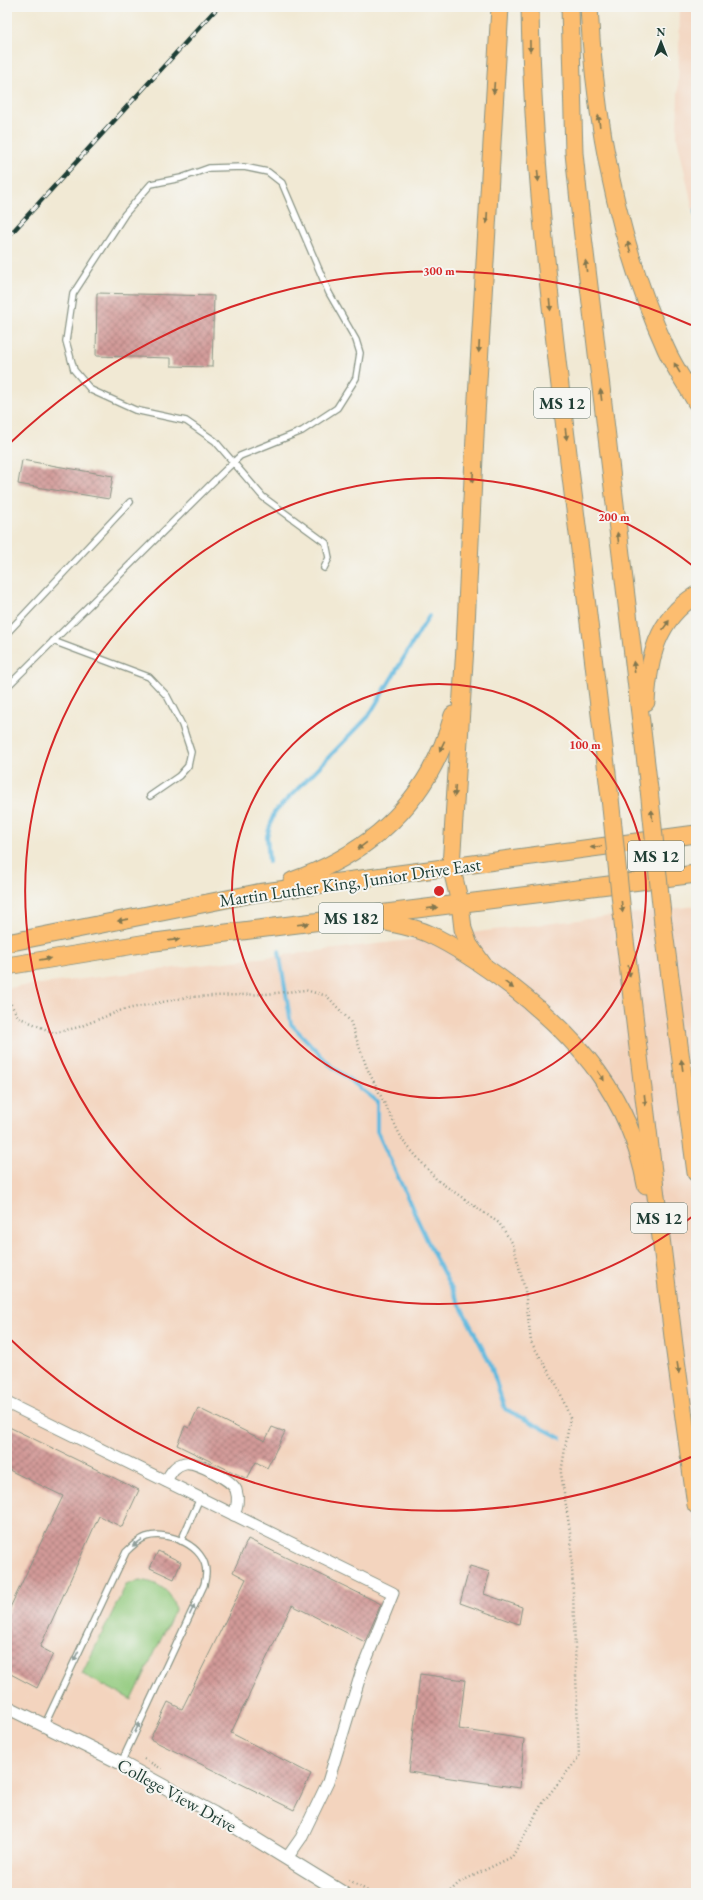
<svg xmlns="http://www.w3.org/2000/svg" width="703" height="1900" viewBox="0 0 703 1900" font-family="'EB Garamond',serif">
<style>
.built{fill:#f3d4be}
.green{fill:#93cb7f;stroke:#59845a}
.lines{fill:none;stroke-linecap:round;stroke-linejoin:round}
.stream{stroke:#62b9df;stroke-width:4}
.building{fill:url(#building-cross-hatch)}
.service-casing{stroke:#889384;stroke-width:8}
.minor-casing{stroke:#889384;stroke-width:13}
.tertiary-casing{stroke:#889384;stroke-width:15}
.primary-casing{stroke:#889384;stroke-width:19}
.path{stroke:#889384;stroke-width:2.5;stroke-dasharray:1 3;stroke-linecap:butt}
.service{stroke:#fff;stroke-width:5.5}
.minor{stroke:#fff;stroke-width:11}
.tertiary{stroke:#fff;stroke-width:13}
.primary{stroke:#fcbd6f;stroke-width:17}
.rail-casing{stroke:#1f3d34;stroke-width:4.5}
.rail{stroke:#f6f6f2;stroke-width:3;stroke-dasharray:9;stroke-linecap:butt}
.primary-bridge-casing{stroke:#889384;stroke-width:19;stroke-linecap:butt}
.primary-bridge{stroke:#fcbd6f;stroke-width:17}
.oneway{fill:#82774f}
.oneway2{fill:#8f9e9a}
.ring{fill:none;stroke:#d62828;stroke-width:2}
.labels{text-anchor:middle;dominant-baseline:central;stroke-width:4;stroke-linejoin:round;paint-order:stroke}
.shield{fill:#f6f6f2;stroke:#60746d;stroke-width:1}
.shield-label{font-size:17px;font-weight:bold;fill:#1f3d34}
.street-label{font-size:18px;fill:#1f3d34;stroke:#f6f6f2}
.centre{fill:#d62828;stroke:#f6f6f2;stroke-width:2}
.ring-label{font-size:12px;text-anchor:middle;font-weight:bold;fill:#d62828;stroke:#f6f6f2;stroke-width:4;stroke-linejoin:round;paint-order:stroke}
</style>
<defs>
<pattern id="building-cross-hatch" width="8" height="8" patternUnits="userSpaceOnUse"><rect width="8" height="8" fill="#d29a98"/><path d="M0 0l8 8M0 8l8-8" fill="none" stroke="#aa7f7d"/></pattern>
</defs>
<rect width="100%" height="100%" fill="#f6f6f2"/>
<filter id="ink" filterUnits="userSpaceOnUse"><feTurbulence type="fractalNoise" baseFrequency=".025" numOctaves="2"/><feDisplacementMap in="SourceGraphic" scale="8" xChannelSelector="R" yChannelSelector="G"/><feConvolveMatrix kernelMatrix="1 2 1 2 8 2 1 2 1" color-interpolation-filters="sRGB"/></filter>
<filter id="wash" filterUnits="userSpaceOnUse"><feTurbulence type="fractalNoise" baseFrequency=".012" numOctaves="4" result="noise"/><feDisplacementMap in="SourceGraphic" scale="16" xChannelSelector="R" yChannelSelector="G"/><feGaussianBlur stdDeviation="0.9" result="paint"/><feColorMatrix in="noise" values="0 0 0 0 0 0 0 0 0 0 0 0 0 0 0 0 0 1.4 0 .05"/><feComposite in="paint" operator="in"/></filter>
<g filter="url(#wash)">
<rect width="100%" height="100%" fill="#f1e9d4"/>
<!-- built -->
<g class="built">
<path d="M680,7H696V224L677,137Z"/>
<path d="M696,906V1893H7V988Z"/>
</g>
<!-- green -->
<path class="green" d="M139,1580C158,1582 173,1591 175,1610L132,1700L82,1674L126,1585Z"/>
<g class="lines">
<!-- stream -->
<g class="stream">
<path d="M695,213L696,210"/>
<path d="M269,862L267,836L274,813L368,717L429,616"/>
<path d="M279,951L291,1024L329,1064L377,1101V1131L432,1251L490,1363L505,1409L561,1438"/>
</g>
</g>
<g id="blocks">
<!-- building -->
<g class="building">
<path d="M97,293L214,296L212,367L171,366V358L96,356Z"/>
<path d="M22,460L113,476L109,499L18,484Z"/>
<path d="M198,1408L265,1441L272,1427L285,1432L267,1468L256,1462L247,1479L177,1445L185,1426L189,1428Z"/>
<path d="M7,1426L139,1490L122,1527L99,1516L40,1647L53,1654L37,1688L7,1672V1614L63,1496L7,1469Z"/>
<path d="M248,1539L381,1604L365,1642L292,1605L231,1733L311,1774L294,1810L150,1739L168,1702L182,1709L246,1579L233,1572Z"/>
<path d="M158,1551L181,1562L174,1579L150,1568Z"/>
<path d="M470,1566L490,1572L484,1594L522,1607L519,1624L460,1603Z"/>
<path d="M420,1674L465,1680L459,1729L524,1739L520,1788L409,1772Z"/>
</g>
</g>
</g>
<g filter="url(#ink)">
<use href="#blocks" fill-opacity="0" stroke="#889384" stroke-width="1"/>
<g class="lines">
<!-- service casing -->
<g class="service-casing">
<g id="service">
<path d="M7,633L130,502"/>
<path d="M53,641L149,677L167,696L182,725L191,752L188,766L179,776L150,796"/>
<path d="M7,687L213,482L240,456L302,431L337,408L356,378L360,353L356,340L329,293L282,183L268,172L244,167L209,168L181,178L151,184L125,214L73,294L66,341L74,370L91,390L135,410L186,421L215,441L263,497L326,543L329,558L324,568"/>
<path d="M181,1541L200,1498"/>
<path d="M45,1724L126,1552C132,1546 138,1540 146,1537C168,1530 206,1546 206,1572C206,1576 205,1581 204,1585L121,1763"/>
</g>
</g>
<!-- minor casing -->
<g class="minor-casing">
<g id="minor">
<path d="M7,1403L393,1593L362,1670L328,1782L301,1838L287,1858"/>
<path d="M166,1481C171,1472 175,1465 185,1463C196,1461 232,1480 236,1490C239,1499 237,1506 234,1515"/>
</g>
</g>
<!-- tertiary casing -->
<g class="tertiary-casing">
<path id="tertiary" d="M7,1707L121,1763L213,1813L343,1893"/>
</g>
<!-- primary casing -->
<g class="primary-casing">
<g id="primary">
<path d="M530,7C532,151 549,294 566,437C581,557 596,678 610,798"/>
<path d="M570,7L574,153L580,211L649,789"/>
<path d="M589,7C595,125 617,241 666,349C674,367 686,384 696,402"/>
<path d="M646,702C649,658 656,620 696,595"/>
<path d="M292,881C373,852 430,800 453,715"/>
<path d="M373,919C392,924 412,926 429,934C459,948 486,967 511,986C579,1039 630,1097 646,1185"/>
<path d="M663,924L696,1173"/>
<path d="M624,932L674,1345L696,1505"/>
<path d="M7,943L257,893L696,834"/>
<path d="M7,966L147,943L696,874"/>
<path d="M484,966L469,945L463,929L460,903L451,866L465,647L476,415L500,7"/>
</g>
</g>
<!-- path -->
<g class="path">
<path d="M7,997L18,1017L54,1033L79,1027L122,1010L188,997L266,994L305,990L327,996L350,1021L367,1068L403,1141L437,1180L499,1223L513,1244L525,1290L531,1342L558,1387L570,1418L561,1473L571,1538L579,1757L543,1802L512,1857L460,1882L448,1893"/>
<path d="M144,1759L162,1769"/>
<path d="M349,1880L371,1893"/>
</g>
<!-- service -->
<use href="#service" class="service"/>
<!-- minor -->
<use href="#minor" class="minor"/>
<!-- tertiary -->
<use href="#tertiary" class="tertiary"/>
<!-- primary -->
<use href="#primary" class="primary"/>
<!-- rail casing -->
<g class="rail-casing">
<path id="rail" d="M7,238L218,7"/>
</g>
<!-- rail -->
<use href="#rail" class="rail"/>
<!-- primary-bridge casing -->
<g class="primary-bridge-casing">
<g id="primary-bridge">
<path d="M649,789L663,924"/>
<path d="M610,798L624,932"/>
</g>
</g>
<!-- primary-bridge -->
<use href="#primary-bridge" class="primary-bridge"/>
</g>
<!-- one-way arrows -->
<defs><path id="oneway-solid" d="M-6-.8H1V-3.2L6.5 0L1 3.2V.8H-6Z"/></defs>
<g class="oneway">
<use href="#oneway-solid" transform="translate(530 46) rotate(89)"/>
<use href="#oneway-solid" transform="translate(494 88) rotate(94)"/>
<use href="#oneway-solid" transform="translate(599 121) rotate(-98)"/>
<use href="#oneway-solid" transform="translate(538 176) rotate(85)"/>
<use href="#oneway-solid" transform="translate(487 218) rotate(93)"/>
<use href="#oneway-solid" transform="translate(629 247) rotate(-107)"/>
<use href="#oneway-solid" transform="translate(586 266) rotate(-96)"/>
<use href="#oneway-solid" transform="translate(550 305) rotate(84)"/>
<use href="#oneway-solid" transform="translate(479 347) rotate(93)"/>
<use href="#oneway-solid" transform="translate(677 368) rotate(-120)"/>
<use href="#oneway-solid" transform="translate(601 395) rotate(-97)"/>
<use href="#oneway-solid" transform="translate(566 434) rotate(83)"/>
<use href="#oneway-solid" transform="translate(473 477) rotate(93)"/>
<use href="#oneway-solid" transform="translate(618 538) rotate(-97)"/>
<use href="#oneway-solid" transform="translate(666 625) rotate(-55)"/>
<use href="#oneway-solid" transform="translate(634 667) rotate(-97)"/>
<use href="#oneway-solid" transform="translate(442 746) rotate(116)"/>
<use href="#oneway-solid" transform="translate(455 791) rotate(93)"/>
<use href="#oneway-solid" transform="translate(652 815) rotate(-96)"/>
<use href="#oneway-solid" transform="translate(362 846) rotate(144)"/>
<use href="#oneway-solid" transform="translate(596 847) rotate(173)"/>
<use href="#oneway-solid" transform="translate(622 907) rotate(84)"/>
<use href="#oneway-solid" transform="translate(432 908) rotate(-7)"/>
<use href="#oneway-solid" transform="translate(123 920) rotate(169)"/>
<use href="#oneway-solid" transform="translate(303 924) rotate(-7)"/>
<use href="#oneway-solid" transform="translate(174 940) rotate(-7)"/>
<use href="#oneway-solid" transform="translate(45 959) rotate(-9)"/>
<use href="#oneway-solid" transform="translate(629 971) rotate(83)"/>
<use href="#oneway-solid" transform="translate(509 985) rotate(38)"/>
<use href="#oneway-solid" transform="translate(682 1065) rotate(-98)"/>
<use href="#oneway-solid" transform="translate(601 1076) rotate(56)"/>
<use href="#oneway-solid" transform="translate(645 1100) rotate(83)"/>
<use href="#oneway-solid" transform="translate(678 1368) rotate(82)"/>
</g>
<g class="oneway2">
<use href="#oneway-solid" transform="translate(137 1543) rotate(145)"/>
<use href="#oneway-solid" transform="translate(192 1610) rotate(-65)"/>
<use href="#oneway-solid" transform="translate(76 1656) rotate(116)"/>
<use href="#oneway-solid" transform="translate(137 1728) rotate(-65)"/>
</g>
</g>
<!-- distance rings -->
<g class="ring">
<circle cx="439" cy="891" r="207"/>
<path d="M693 1216A413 413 0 1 1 693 566"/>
<path d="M691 1457A620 620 0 0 1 8 1337M8 445A620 620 0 0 1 691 325"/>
</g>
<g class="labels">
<!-- shield labels -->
<g class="shield">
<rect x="534" y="388" width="56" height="30" rx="3"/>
<rect x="628" y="841" width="56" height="30" rx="3"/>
<rect x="319" y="903" width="64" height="30" rx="3"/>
<rect x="631" y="1203" width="56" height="30" rx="3"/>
</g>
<g class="shield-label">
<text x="562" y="403">MS 12</text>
<text x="656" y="856">MS 12</text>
<text x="351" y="918">MS 182</text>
<text x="659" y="1218">MS 12</text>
</g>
<!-- street labels -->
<g class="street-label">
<text transform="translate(350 882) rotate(-8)">Martin Luther King, Junior Drive East</text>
<text transform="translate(177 1795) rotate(29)">College View Drive</text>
</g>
</g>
<circle cx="439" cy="891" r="6" class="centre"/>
<g class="ring-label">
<text x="439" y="275">300 m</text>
<text x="614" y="521">200 m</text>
<text x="585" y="749">100 m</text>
</g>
<!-- margin -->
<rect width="703" height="1900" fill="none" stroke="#f6f6f2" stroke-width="24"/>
<!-- north arrow -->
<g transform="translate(661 42)" stroke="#f6f6f2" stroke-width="3" paint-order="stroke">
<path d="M0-3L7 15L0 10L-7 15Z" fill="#1f3d34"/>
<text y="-6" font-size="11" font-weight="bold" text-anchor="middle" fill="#1f3d34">N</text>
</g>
</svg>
